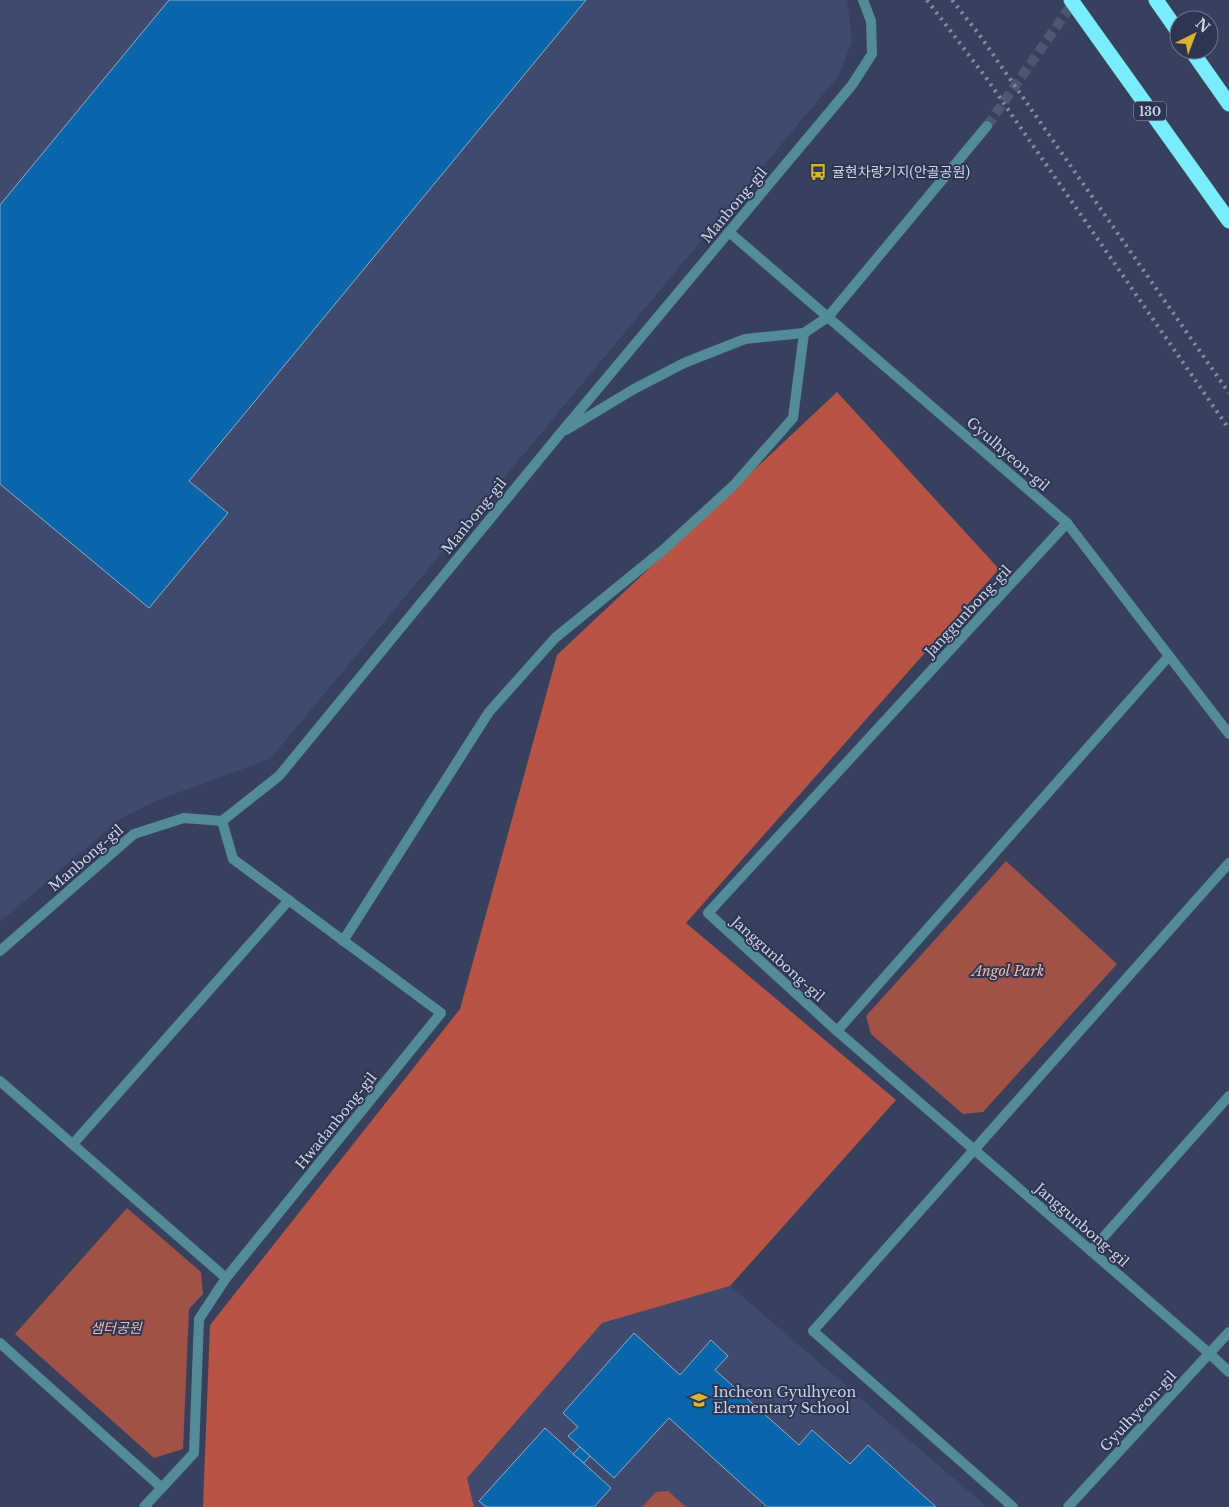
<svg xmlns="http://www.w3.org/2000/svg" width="1229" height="1507" viewBox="0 0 1229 1507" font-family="'Libre Baskerville','Noto Sans KR',serif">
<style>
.built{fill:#3f4b6c}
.green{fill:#a25146}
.forest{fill:#b85346}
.building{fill:#0a66ab;stroke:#8faac6}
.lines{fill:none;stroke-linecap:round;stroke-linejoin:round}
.minor-tunnel{stroke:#4e5771;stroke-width:10;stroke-dasharray:10 5;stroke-linecap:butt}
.service{stroke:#548c95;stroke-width:10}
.pedestrian{stroke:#548c95;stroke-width:10}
.minor{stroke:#548c95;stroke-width:10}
.motorway{stroke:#7aecff;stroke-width:15}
.rail{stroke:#818aa0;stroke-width:4;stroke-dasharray:2.5 5;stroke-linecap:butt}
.labels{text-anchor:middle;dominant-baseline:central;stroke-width:4;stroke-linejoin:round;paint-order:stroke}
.shield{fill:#2d3651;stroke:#9da5b9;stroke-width:1}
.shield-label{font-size:12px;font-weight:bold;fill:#cdd4e5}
.poi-label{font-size:14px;fill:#cdd4e5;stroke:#2d3651;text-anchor:start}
.street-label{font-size:14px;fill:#cdd4e5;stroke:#2d3651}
.park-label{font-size:14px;font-style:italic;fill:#efb8af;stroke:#2d3651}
</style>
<rect width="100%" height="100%" fill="#37415d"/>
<!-- built -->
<g class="built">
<path d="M0,0H847L852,41L839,75L270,759L158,800L120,819L0,922Z"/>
<path d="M730,1286L987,1507H474L467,1478L602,1323Z"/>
</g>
<!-- green -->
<g class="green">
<path d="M1006,861L1117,964L983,1112L963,1114L871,1034L866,1016Z"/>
<path d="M127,1208L201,1272L203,1294L189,1309L183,1449L154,1458L15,1334Z"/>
<path d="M668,1491L686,1507H642L656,1492Z"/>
</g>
<!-- forest -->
<path class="forest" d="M837,392L999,569L686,923L896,1100L730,1286L602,1323L467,1478L474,1507H203L210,1325L460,1009L557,655Z"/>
<!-- building -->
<g class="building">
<path d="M169,0H586L189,481L228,513L149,608L0,484V205Z"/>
<path d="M634,1333L680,1375L711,1340L728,1356L715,1370L799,1445L812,1430L850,1464L868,1445L936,1507H767L669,1418L614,1478L568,1436L578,1427L563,1413Z"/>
<path d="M545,1428L611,1488L594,1507H486L479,1501Z"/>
<path d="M580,1447L590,1456L584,1463L573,1454Z"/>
</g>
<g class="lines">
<!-- minor-tunnel -->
<path class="minor-tunnel" d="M987,126L1075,0"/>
<!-- service -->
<path class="service" d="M144,1507L194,1453L199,1319L226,1278L441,1013L233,859L222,821"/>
<!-- pedestrian -->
<path class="pedestrian" d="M343,941L489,712L555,638L662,551L734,485L793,418L804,333"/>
<!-- minor -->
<g class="minor">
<path d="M729,232L1067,523L1229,734"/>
<path d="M566,430L634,389L684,363L745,339L804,333L828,317L987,126"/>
<path d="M1067,523L708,913L837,1031L1210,1354L1229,1372"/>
<path d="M0,951L134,834L184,818L222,821L279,776L559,435L852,85L872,54L871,21L863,0"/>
<path d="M837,1031L1169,656"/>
<path d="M0,1081L226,1278"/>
<path d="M73,1144L289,900"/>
<path d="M1091,1251L1229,1096"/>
<path d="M0,1343L162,1488"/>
<path d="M1013,1507L813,1331L1229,863"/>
<path d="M1068,1507L1229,1332"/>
</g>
<!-- motorway -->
<g class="motorway">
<path d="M1071,0L1229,221"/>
<path d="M1156,0L1179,33"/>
<path d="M1191,50L1229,104"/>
</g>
<!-- rail -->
<g class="rail">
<path d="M927,0L987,79L1229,429"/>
<path d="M952,0L978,33L1229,393"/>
</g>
</g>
<!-- icons -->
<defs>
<g id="bus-bare" transform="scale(1.35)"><path d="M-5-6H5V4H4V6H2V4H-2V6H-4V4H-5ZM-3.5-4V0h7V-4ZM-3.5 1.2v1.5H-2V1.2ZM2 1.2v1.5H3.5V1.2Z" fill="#dcb233" stroke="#2d3651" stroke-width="2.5" paint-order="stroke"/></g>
<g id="school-bare" transform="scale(1.35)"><path d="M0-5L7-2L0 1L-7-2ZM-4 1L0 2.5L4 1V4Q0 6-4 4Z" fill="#dcb233" stroke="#2d3651" stroke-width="2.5" paint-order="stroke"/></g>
</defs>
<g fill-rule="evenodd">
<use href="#bus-bare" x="818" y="172"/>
<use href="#school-bare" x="699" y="1400"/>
</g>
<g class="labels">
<!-- shield labels -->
<rect class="shield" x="1134" y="101.5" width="32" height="19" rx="4"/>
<g class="shield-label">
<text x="1150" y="111">130</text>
</g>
<!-- poi labels -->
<g class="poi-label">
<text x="832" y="172">귤현차량기지(안골공원)</text>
<text x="713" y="1392">Incheon Gyulhyeon<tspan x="713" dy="16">Elementary School</tspan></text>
</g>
<!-- street labels -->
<g class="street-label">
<text transform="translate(734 205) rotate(-50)">Manbong-gil</text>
<text transform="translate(1008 454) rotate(41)">Gyulhyeon-gil</text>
<text transform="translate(474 516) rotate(-51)">Manbong-gil</text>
<text transform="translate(968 611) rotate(-47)">Janggunbong-gil</text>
<text transform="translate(86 858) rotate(-41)">Manbong-gil</text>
<text transform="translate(778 959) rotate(42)">Janggunbong-gil</text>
<text transform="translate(336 1121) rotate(-51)">Hwadanbong-gil</text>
<text transform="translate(1082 1225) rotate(41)">Janggunbong-gil</text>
<text transform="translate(1138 1411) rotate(-47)">Gyulhyeon-gil</text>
</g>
<!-- park labels -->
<g class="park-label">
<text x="1008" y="971">Angol Park</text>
<text x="116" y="1328">샘터공원</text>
</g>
</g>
<!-- north arrow -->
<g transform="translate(1194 35) rotate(42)"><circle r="24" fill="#2d3651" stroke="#6d758c"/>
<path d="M0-4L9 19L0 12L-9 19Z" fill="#dcb233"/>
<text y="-8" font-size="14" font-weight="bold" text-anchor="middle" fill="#cdd4e5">N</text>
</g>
</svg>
